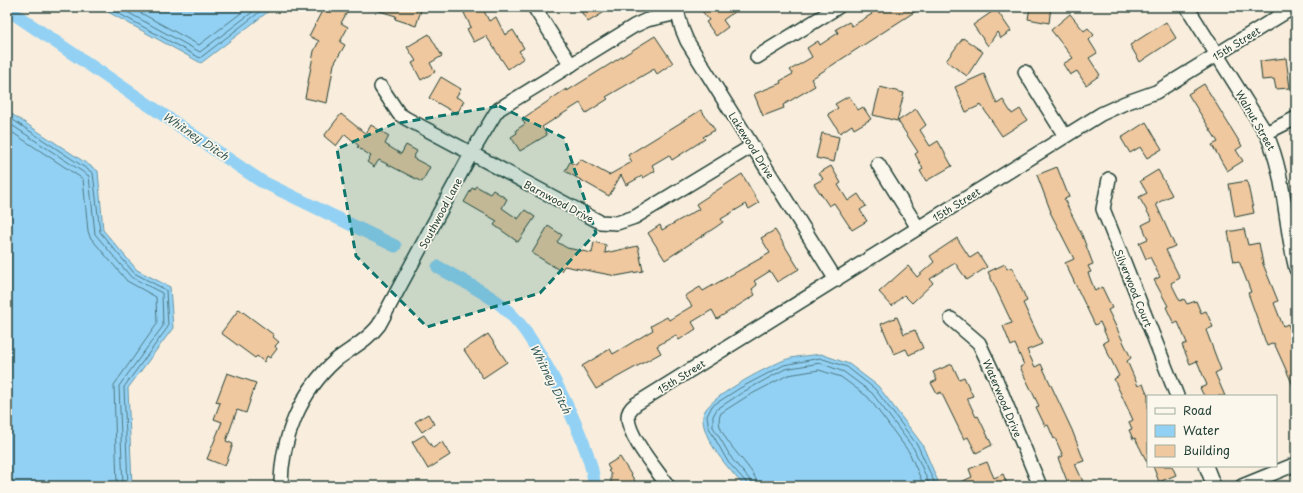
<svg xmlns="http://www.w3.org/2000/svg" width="1303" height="493" viewBox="0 0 1303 493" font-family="'Playpen Sans',sans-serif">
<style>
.water{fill:#93d1f4;stroke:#6596a7}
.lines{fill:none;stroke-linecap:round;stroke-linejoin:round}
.shore{stroke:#4d7881;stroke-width:1}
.canal{stroke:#93d1f4;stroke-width:13}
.building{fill:#efc89f;stroke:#1f3d34}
.minor-casing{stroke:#1f3d34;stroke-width:16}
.minor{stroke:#fbf7ec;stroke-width:13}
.marked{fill:#0f766e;fill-opacity:0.2;stroke:#0f766e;stroke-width:3;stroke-dasharray:8 5;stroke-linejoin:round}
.labels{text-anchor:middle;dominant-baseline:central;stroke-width:3.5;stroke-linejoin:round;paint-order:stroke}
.street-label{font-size:10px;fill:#1f3d34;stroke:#fbf7ec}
.water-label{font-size:11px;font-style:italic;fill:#365b5a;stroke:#fbf7ec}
</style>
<rect width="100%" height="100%" fill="#f9eedd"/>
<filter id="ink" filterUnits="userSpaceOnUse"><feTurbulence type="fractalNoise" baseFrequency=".025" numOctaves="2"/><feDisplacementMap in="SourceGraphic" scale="8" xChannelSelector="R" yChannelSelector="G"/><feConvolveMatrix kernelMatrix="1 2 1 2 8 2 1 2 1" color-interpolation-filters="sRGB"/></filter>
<g filter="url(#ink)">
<!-- water -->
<g class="water">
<path d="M99,7H270L269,11L201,63Z"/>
<path d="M7,111L98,171L103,230L137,270L170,287L173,328L128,388L132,486H7Z"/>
<path d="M821,354L849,364L878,386L922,444L940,486H744C730,470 701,439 703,416C704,399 766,368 782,361C793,356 808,356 821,354Z"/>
</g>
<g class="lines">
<!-- shore -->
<g class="shore">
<path d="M107,7L200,58L266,7"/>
<path d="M118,7L200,52L259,7"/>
<path d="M130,7L199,45L249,7"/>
<path d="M7,116L93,173L100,232L134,273L166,290L168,327L124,387L128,486"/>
<path d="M7,122L89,176L95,234L131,277L162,293L163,326L119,386L123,486"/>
<path d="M7,129L83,179L88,231L90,237L127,281L156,297L157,324L114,385L117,486"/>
<path d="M747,486L746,482L728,462L709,428L707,416L712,406L740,388L784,365L820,358L847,367L875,389L918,446L936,486"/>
<path d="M752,486L750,480L732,459L721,440L713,427V416L717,409L743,392L785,369L820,363L844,372L872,393L914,449L930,486"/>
<path d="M758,486C757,467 709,434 721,413L746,397L788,375L819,370L841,377L868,397L909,452L924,486"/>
</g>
<!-- canal -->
<g class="canal">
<path d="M7,9L261,181L395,246"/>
<path d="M438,267C457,278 484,291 501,305C507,310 513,316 518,322C541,348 595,453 594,486"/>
</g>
</g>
<!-- building -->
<g class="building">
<path d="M324,7H350L341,23L348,27L340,42L345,45L334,64L327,103L305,98L314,51L319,41L309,36Z"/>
<path d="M373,7H413L421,10L416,26L395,19L396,16L373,9Z"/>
<path d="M474,7H482L489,21L496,17L505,35L513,30L524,48L519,51L524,58L508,69L486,36L474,42L467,29L471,27L464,13Z"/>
<path d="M578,7H613L588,22Z"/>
<path d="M709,7H741L723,20L728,27L716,36L706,22L709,20L702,11Z"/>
<path d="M867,7H922L811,79L815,86L783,105L784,108L763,116L754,94L781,83L780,81L793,74L790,70L812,57L807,48L818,41L820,45L838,33L836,29L849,22L852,26L872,14Z"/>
<path d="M1030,7H1051L1049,23L1028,19Z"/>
<path d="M996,9L1011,31L1001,38L997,32L988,46L973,25Z"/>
<path d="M1070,14L1084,31L1088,28L1094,35L1089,40L1097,53L1089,58L1100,75L1086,85L1077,71L1070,75L1063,64L1073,58L1051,30Z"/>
<path d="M1166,22L1176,38L1140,62L1130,45Z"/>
<path d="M429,34L442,56L430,63L435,72L421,80L412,63L416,61L407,47Z"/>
<path d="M655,36L673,63L657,74L654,69L606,97L608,99L586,113L580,103L542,127L547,135L520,151L511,137L517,133L516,130L525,124L522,119L566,89L567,91Z"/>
<path d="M963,38L983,52L967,76L946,61Z"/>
<path d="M1286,58L1290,88L1276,89L1274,79L1262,80L1260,61Z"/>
<path d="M984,74L997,104L1003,100L1012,114L1020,109L1027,120L1002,136L981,105L966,112L955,87Z"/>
<path d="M441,77L461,89L456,97L464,101L457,114L429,98Z"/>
<path d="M1204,84L1242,146L1236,150L1243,161L1227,171L1212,145L1218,142L1188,94Z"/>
<path d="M880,87L904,93L897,121L873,115Z"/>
<path d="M849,96L858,110L863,107L871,119L854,129L852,125L840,133L828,114L838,108L835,104Z"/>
<path d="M916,109L926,125L920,130L930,146L938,141L952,166L926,181L920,171L923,169L915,154L918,152L898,121Z"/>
<path d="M701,110L715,130L703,137L705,139L672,160L669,155L652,165L655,171L643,178L642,176L626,185L621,175L609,196L565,171L570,162L576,165L580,159L609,175L632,162L628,155Z"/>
<path d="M341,114L366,134L371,125L389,136L385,144L401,154L406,145L417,151L413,158L430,167L422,182L379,160L374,167L367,162L371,156L357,147L359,146L345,134L336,146L324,136Z"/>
<path d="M1146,122L1162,149L1147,158L1140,147L1130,153L1121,138Z"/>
<path d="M822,133L839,137L834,162L816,158Z"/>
<path d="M831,166L841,183L838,185L848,201L858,194L866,206L860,210L867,221L852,230L834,203L829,206L814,184L823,179L819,173Z"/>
<path d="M1057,167L1069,197L1064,199L1082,235L1093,264L1088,266L1091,272L1088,273L1095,291L1102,287L1112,308L1108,310L1131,358L1127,361L1138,386L1143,384L1148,395V464L1135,438L1133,439L1129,430L1132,429L1129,422L1133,420L1114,379L1119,376L1103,343L1108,340L1100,322L1095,325L1065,263L1074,259L1050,212H1051L1037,175Z"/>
<path d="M1158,170L1172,195L1156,204L1175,246L1166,250L1180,278L1171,283L1180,301L1184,299L1187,304L1196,301L1201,313L1206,311L1213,327L1206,330L1221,370L1215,373L1225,396H1204L1200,388L1207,385L1197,361L1190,364L1182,345L1187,343L1178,322L1174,324L1166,307L1168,306L1154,280L1160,277L1150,257L1146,259L1139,243L1148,239L1142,225L1152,220L1139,197L1147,193L1140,181Z"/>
<path d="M742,174L759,203L749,209L746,204L721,219L723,222L716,227L665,260L648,233L660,225L662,230L699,209L696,204Z"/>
<path d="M1247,181L1254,213L1235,217L1229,184Z"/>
<path d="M476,186L490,194L493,190L507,199L502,208L518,219L525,210L535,217L518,242L494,225L497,221L464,202L472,188L474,189Z"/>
<path d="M548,226L562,235L557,242L567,248L592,253L594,242L606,245L605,253L638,246L643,271L616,276L564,266L561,271L532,253Z"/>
<path d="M1244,229L1248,245L1259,243L1263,264L1278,301L1274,303L1283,326L1288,324L1293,336L1290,337L1296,351V392L1274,343L1267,346L1248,293L1251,292L1239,261L1234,262L1228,232Z"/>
<path d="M775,230L799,269L777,282L770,271L754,281L757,285L752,289L755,295L717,319L712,310L692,322L696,329L679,340L676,335L657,346L661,353L596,389L582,366L610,349L613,354L653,330L651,326L667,317L669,320L692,306L685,296L700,287L703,291L770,253L761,238Z"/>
<path d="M957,238L970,258L978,253L987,267L967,280L955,263L930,279L933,283L912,303L904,295L892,306L879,292L908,266L917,277L934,262L930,256Z"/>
<path d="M1005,264L1007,269L1012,267L1027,301L1023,303L1042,344L1027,350L1035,367L1041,364L1072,430L1084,461L1075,464L1085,486H1069L1058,458L1063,456L1055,438L1054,439L1048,425L1045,426L1036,407L1039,406L1020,367L1024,365L1015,344L1011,346L1003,326L1012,323L988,272Z"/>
<path d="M239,309L274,335L273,337L279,342L275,346L277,349L270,358L267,356L264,362L257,356L255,358L221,333Z"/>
<path d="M897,317L904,334L915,330L923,348L909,355L906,349L894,354L881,324Z"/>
<path d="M488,334L507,362L483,378L464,350Z"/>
<path d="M952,364L959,379L964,377L973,396L967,398L976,417L978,416L992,445L976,453L968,437L964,439L941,392L937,394L931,383L937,380L933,372Z"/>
<path d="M227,373L256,383L246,413L237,410L226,441L233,444L225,466L207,459L222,422L214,419L220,403L216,402Z"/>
<path d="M428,414L434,424L422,432L415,422Z"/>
<path d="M424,435L433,448L442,442L450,455L428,469L412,442Z"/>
<path d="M620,457L638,486H611V474L608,471L610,470L607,465Z"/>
<path d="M987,462L994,478L1003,474L1008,486H952L972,477L969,469Z"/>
<path d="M1153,466H1172L1176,475L1159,482Z"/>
</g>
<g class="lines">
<!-- minor casing -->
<g class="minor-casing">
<g id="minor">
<path d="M534,7L571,65"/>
<path d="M676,7L682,29L687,41L836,280"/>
<path d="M1187,7L1266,133C1286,176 1284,223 1296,269"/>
<path d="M757,57L838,7"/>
<path d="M1025,72L1065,136"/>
<path d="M381,87L399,114L407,119L600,222L617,223L635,217L752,146"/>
<path d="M1266,133L1296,118"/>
<path d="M878,164L918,228"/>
<path d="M1109,179L1103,209L1177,396"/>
<path d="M951,319L979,343L995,377L1040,486"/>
<path d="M1206,466L1214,486"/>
<path d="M281,486C281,439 300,392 336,360C350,349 368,340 379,325L471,154L495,114L499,109L634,26L647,20L678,13"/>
<path d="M668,486C657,470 628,437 628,417C628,412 632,407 636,404L1101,114L1125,103L1156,92L1294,7"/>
<path d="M1242,486L1296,464"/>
</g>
</g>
<!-- minor -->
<use href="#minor" class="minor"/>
</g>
</g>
<!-- marked area -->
<path class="marked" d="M499,106L564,138L596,233L540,293L427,327L356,256L337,149L393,124Z"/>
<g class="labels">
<!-- street labels -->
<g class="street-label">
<text transform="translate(1236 43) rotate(-32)">15th Street</text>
<text transform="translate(1256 120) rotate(60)">Walnut Street</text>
<text transform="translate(752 145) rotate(58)">Lakewood Drive</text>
<text transform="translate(559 201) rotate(28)">Barnwood Drive</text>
<text transform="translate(956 204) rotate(-32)">15th Street</text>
<text transform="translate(440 213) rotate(-62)">Southwood Lane</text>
<text transform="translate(1134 288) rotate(68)">Silverwood Court</text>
<text transform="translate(681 376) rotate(-32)">15th Street</text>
<text transform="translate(1003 398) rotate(67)">Waterwood Drive</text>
</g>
<!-- water labels -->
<g class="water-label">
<text transform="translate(196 136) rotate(34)">Whitney Ditch</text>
<text transform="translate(551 379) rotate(63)">Whitney Ditch</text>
</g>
</g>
<!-- margin -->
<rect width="1303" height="493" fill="none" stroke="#fbf7ec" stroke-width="24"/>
<rect x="12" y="12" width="1279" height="469" fill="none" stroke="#1f3d34" stroke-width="1.5" filter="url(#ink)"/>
<!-- legend -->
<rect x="1147" y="395" width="130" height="72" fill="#fbf7ec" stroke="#a3ada2"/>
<rect x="1155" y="408" width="20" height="6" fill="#fbf7ec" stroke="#a3ada2"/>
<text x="1183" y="415" font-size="12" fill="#1f3d34">Road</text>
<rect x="1155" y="425" width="20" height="12" fill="#93d1f4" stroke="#a3ada2"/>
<text x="1183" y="435" font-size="12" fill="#1f3d34">Water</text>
<rect x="1155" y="445" width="20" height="12" fill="#efc89f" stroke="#a3ada2"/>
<text x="1183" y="455" font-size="12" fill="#1f3d34">Building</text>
</svg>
